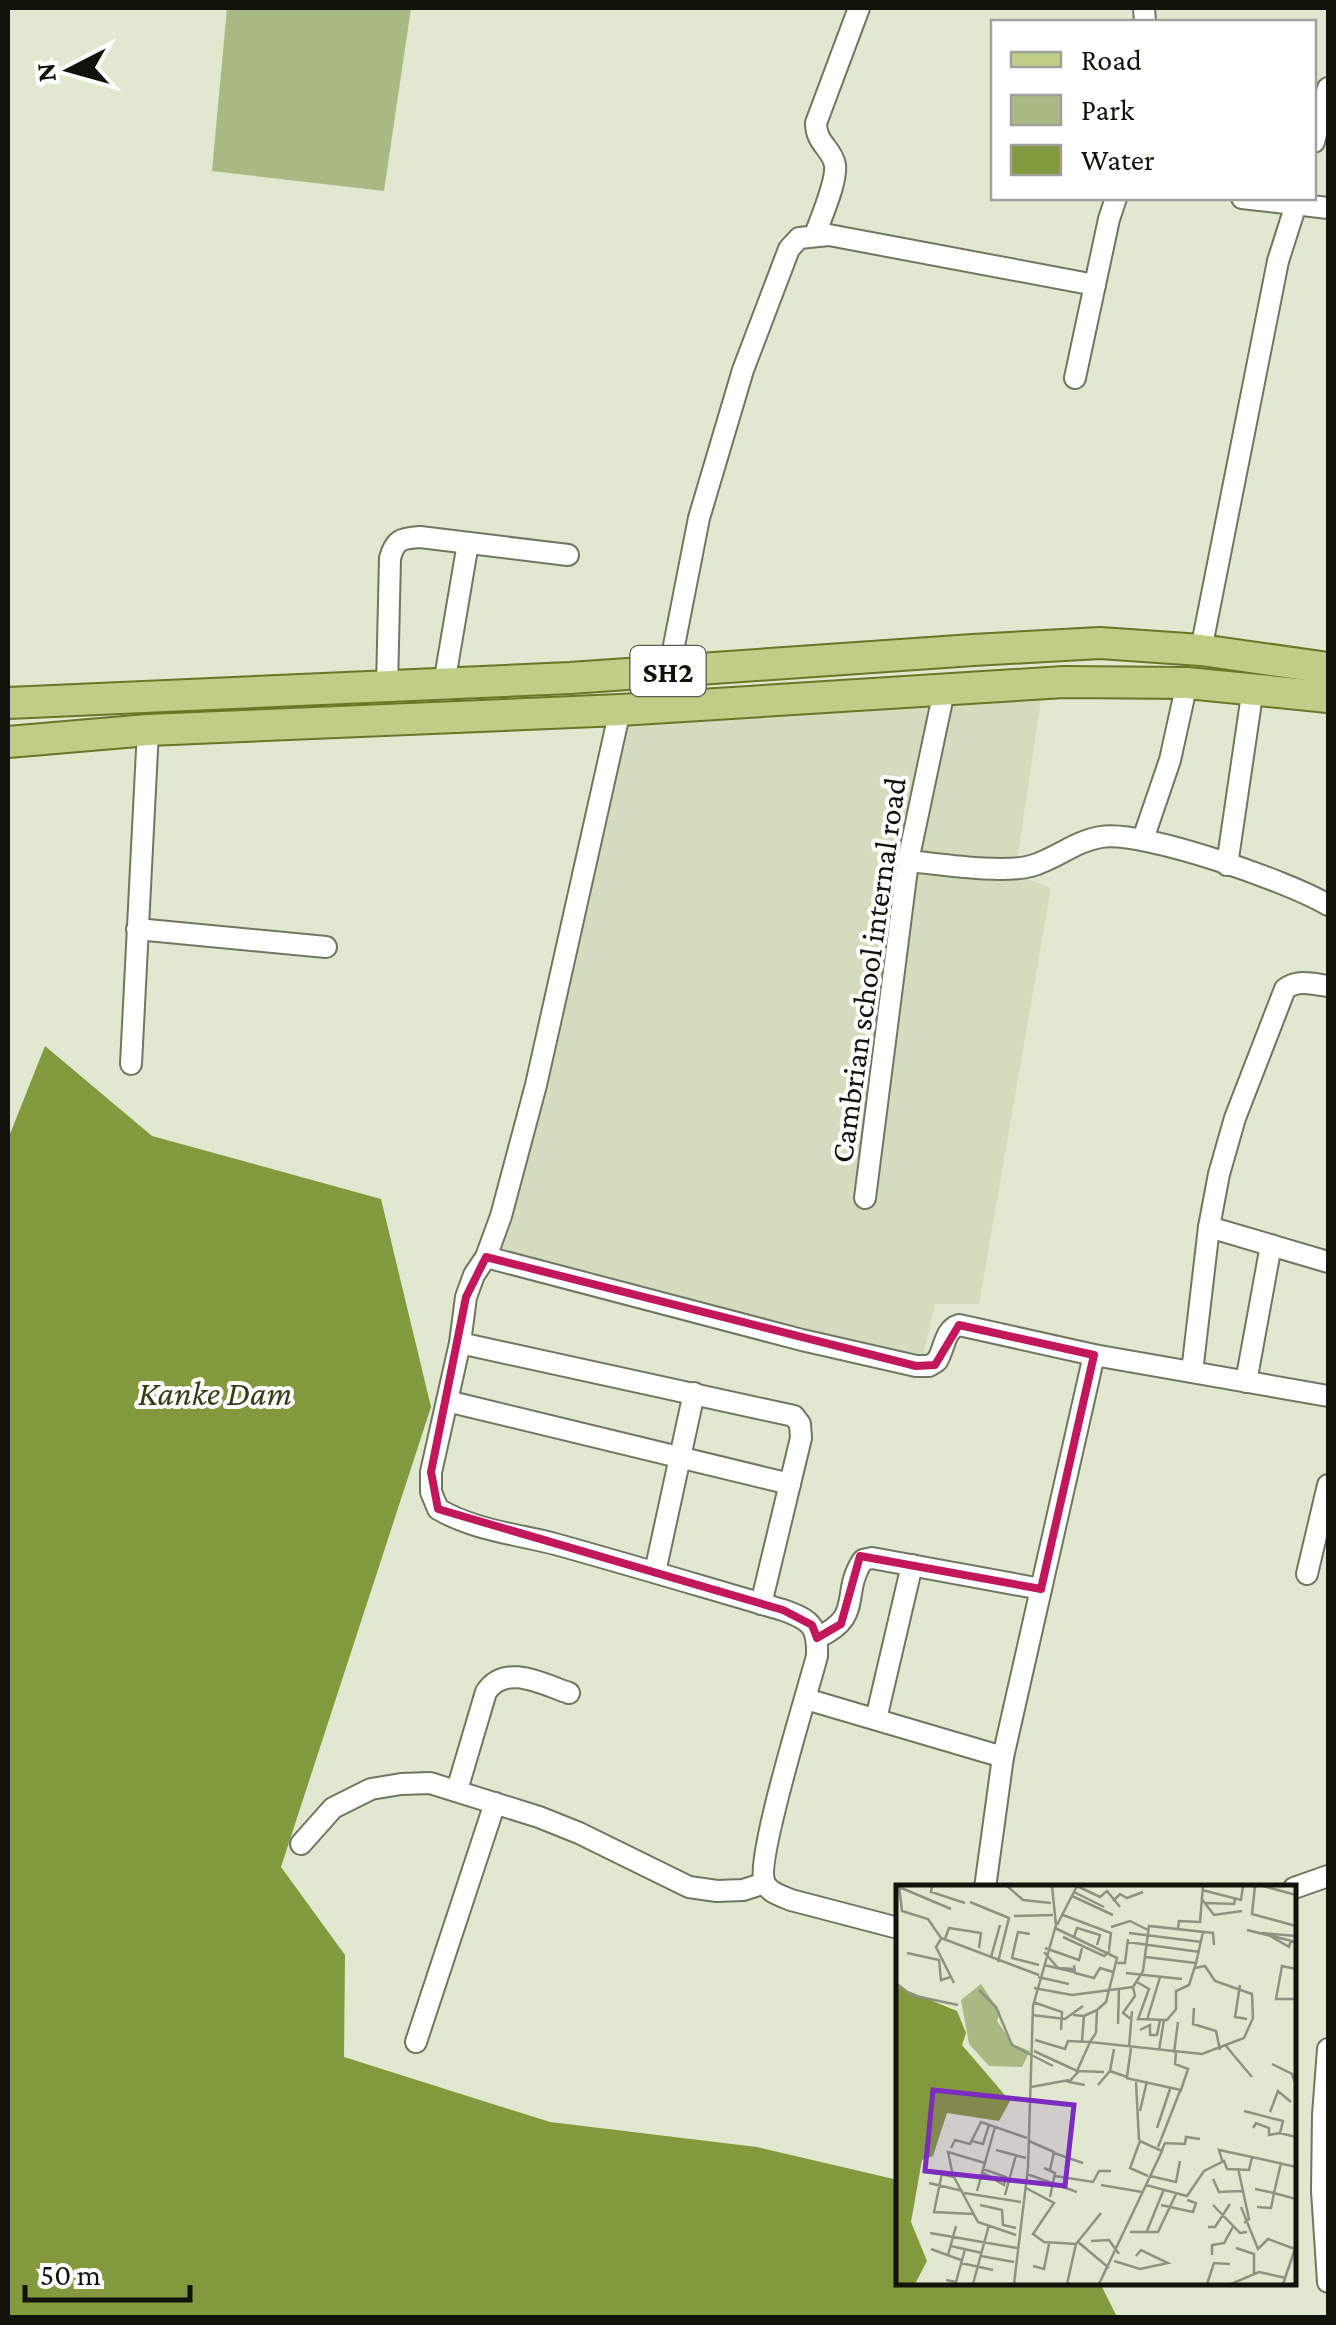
<svg xmlns="http://www.w3.org/2000/svg" width="1336" height="2325" viewBox="0 0 1336 2325" font-family="'Crimson Pro',serif">
<style>
.built{fill:#d3ddbd}
.green{fill:#aab983}
.water{fill:#83993d}
.lines{fill:none;stroke-linecap:round;stroke-linejoin:round}
.minor-casing{stroke:#707761;stroke-width:24}
.primary-casing{stroke:#667727;stroke-width:34}
.minor{stroke:#fff;stroke-width:20}
.primary{stroke:#bece86;stroke-width:30}
.marked{fill:none;stroke:#c2185b;stroke-width:8;stroke-linejoin:round}
.labels{text-anchor:middle;dominant-baseline:central;stroke-width:8;stroke-linejoin:round;paint-order:stroke}
.shield{fill:#fff;stroke:#585a54;stroke-width:2.5}
.shield-label{font-size:30px;font-weight:bold;fill:#11130b}
.street-label{font-size:32px;fill:#11130b;stroke:#fff}
.water-label{font-size:35px;font-style:italic;fill:#333d16;stroke:#fff}
.inset-road{fill:none;stroke:#8d9381;stroke-width:2.5}
.view{fill:#7b2cbf;fill-opacity:0.15;stroke:#7b2cbf;stroke-width:5}
.inset-edge{fill:none;stroke:#11130b;stroke-width:5}
</style>
<rect width="100%" height="100%" fill="#e0e8cf"/>
<!-- built -->
<path class="built" d="M1043,686L1015,874L1051,888L979,1304H935L921,1365L491,1250L616,725Z"/>
<!-- green -->
<path class="green" d="M227,8H411L384,191L212,171Z"/>
<!-- water -->
<path class="water" d="M45,1046L152,1136L381,1199L431,1407L281,1867L345,1955L344,2057L550,2122L757,2147L898,2180V2282L1100,2283L1117,2317H8V1139Z"/>
<g class="lines">
<!-- minor casing -->
<g class="minor-casing">
<g id="minor">
<path d="M1144,8L1145,22"/>
<path d="M1314,142L1328,88"/>
<path d="M1242,198L1328,208"/>
<path d="M815,235C821,217 837,183 835,165C832,148 816,144 816,123L859,8"/>
<path d="M1075,378L1109,219L1116,198"/>
<path d="M1201,650L1278,261L1298,198"/>
<path d="M669,671L699,518L743,370L789,249L799,238L829,235L1095,285"/>
<path d="M444,684L468,543"/>
<path d="M387,687L390,558C395,540 401,538 420,537L568,555"/>
<path d="M620,710L536,1085L501,1216L486,1257L474,1275L466,1297L460,1343L431,1472V1492L438,1509C474,1530 516,1534 555,1544C631,1565 707,1588 783,1610C811,1620 818,1626 817,1656C808,1691 754,1862 765,1884C770,1893 782,1896 791,1900L898,1928"/>
<path d="M1143,839L1170,760L1187,683"/>
<path d="M908,861C940,864 1002,874 1031,866C1056,859 1075,841 1101,837C1143,830 1290,882 1328,905"/>
<path d="M1227,865L1253,688"/>
<path d="M137,929L326,947"/>
<path d="M131,1064L148,730"/>
<path d="M865,1198L908,861L944,691"/>
<path d="M1209,1227L1328,1262"/>
<path d="M486,1257L802,1340L916,1366H929L937,1361C945,1348 944,1330 959,1325L1094,1355L1328,1396"/>
<path d="M460,1343L794,1416L800,1424L801,1438L761,1604"/>
<path d="M1192,1372L1209,1227L1219,1174L1235,1118L1285,989C1298,979 1313,984 1328,986"/>
<path d="M1246,1382L1271,1245"/>
<path d="M447,1401L790,1484"/>
<path d="M655,1572L694,1393"/>
<path d="M1307,1574L1328,1485"/>
<path d="M817,1638C865,1616 840,1594 863,1560L872,1558L1041,1589"/>
<path d="M806,1699L1003,1757"/>
<path d="M876,1719L912,1565"/>
<path d="M457,1790L486,1692C506,1663 542,1684 569,1693"/>
<path d="M301,1844L333,1808L371,1789L401,1784L430,1783L539,1817L579,1833L689,1887L717,1891L743,1890L765,1883"/>
<path d="M985,1888L1003,1757L1094,1355"/>
<path d="M1294,1888L1328,1876"/>
<path d="M416,2042L495,1803"/>
<path d="M1328,2049L1323,2115L1322,2191L1328,2282"/>
</g>
</g>
<!-- primary casing -->
<g class="primary-casing">
<g id="primary">
<path d="M8,703L570,678L973,650L1100,643L1201,650L1328,668"/>
<path d="M8,742L148,730L620,710L1064,682L1187,683L1328,697"/>
</g>
</g>
<!-- minor -->
<use href="#minor" class="minor"/>
<!-- primary -->
<use href="#primary" class="primary"/>
</g>
<!-- marked area -->
<path class="marked" d="M486,1257L916,1366L935,1365L959,1325L1094,1355L1041,1589L860,1556L841,1624L817,1638L812,1625L783,1610L438,1509L431,1472L466,1297Z"/>
<g class="labels">
<!-- shield labels -->
<rect class="shield" x="630.5" y="646" width="75" height="50" rx="8"/>
<g class="shield-label">
<text x="668" y="671">SH2</text>
</g>
<!-- street labels -->
<g class="street-label">
<text transform="translate(868 970) rotate(-82)">Cambrian school internal road</text>
</g>
<!-- water labels -->
<g class="water-label">
<text x="215" y="1393">Kanke Dam</text>
</g>
</g>
<!-- overview -->
<g transform="translate(896 1885)">
<rect width="400" height="400" fill="#e0e8cf"/>
<path d="M85,99L104,127L101,136L117,159L134,166L126,182L93,181L73,159L65,115Z" fill="#aab983"/>
<path d="M0,101L61,126L70,148L66,160L114,216L103,236L51,228L37,271L26,275L15,337L31,376L19,399H0Z" fill="#83993d"/>
<path class="inset-road" d="M3,1L6,26L32,34L45,53L143,90M36,1L35,7L69,18M111,1L127,15L155,18M181,1L204,12L211,6L224,22M359,1L356,29L400,41M367,1L400,10M3,2L55,24M306,5L345,15L347,1M178,7L208,22M176,11L217,30M305,13L318,30L346,26M217,16L224,9L231,13L247,7M74,17L113,33L102,77M310,18L338,19L339,14M167,30L215,48L213,65M118,31L157,30M161,40L181,1M215,42L234,36L252,45M159,43L221,73L210,117L201,125M282,44L283,36L304,37L307,1M351,45L400,57M233,48L306,57M366,48L400,51M134,49L122,47L116,73L143,80M371,49L393,62L395,56M167,52L208,71L214,66M178,52L181,43L191,46L204,50L201,60M45,54L40,62L58,98M49,54L53,43L85,48L83,63M231,57L304,67M149,63L183,75L186,63M148,67L162,83L178,84M11,68L43,75M95,72L104,40M43,74L45,95L55,92M221,78H229L232,54M300,78L307,47M148,80L178,87M178,80L179,88L198,93L204,83L217,87M400,84L386,81L380,114H400M230,88L286,94M142,92L173,99M241,97L253,104L242,134L271,135L280,124V106L293,100L300,78L250,72M0,98L15,110L62,120M344,100L339,132L351,134M138,103L176,110L237,102L247,86L253,41L317,48L318,60M83,105L100,122L116,160L157,181M137,117L166,127L165,145M298,123L297,139L320,146L324,165M136,130L169,134L187,121M177,130L188,131L186,156M188,131L201,125L200,148M235,134L227,128L239,111L237,102M251,135L264,92M222,139L223,104M244,145L254,140V150H261L264,135M139,155L169,164L172,156L194,157L200,148M330,161L356,192M233,162L236,126M263,165L268,135M138,166L181,186L208,187M278,168L282,137M376,179L396,189L400,200M181,186L194,157L306,169L348,153L357,133L356,109L319,96L309,81L299,83M183,186L173,197L189,200M214,186L231,192L235,163M230,193L285,205L292,184L279,179L280,168M240,197L243,255M202,200L214,186L218,164M135,202L173,195M244,226L251,196M348,226L387,236L384,248L400,252M374,227L382,206L395,217M261,243L274,204M357,243L360,238L373,243V250L384,248M76,256L87,259L93,240M133,256L158,267L154,285M262,262L284,206M55,263L59,255L74,259L85,237L131,253M100,265L130,273M266,265L269,258L289,259L290,252L304,254M158,268L187,278M327,278L323,265L356,272M148,283L159,288L154,312M342,283L353,334L348,338M30,286L58,292L82,337L120,350M86,287L108,300L110,292L87,284M46,288L38,327L77,329M131,289L181,307M57,291L52,267L89,278M159,291L197,297L203,286H215M254,291L280,297L284,276M317,294L323,307L346,306M33,298L67,306M205,300L246,307M250,300L266,266L244,256L234,283L252,291M130,303L158,318L137,349L148,357L180,359L205,328M359,304L378,308L385,278M81,306L99,242M68,308L125,317M109,310L120,270M84,320L106,325L107,340L120,343M265,320L297,327L300,318L291,315M317,320L344,348L351,347M345,322L362,364L372,354L399,364M361,322L375,323L378,308L400,314M312,342H319L334,319M251,346L268,304M234,347H262L280,309M34,348L121,363M195,356L213,355L223,369M182,357L213,383M55,361L86,368M340,363L358,369V389M35,364L65,375M52,370L60,341M316,370V360L328,358L338,340M85,371L118,377M218,376L244,384L272,378L245,365L240,371M65,378L97,385M137,381L148,384L153,359M50,395L60,397L69,364M77,399L93,340M118,399L132,283L137,121L160,40L156,1M171,399L180,359M203,399L250,300L291,311L308,286L328,276L331,284L353,285L356,272L400,282M311,399L318,378L334,379M335,399L363,387L390,393M387,399L399,364"/>
<path class="view" d="M37,205L178,220L169,301L29,286Z"/>
<rect width="400" height="400" class="inset-edge"/>
</g>
<!-- border -->
<rect width="1336" height="2325" fill="none" stroke="#11130b" stroke-width="20"/>
<!-- legend -->
<rect x="991" y="20" width="325" height="180" fill="#ffffff" stroke="#a0a19d" stroke-width="2.5"/>
<rect x="1011" y="52" width="50" height="15" fill="#bece86" stroke="#a0a19d" stroke-width="2.5"/>
<text x="1081" y="70" font-size="30" fill="#11130b">Road</text>
<rect x="1011" y="95" width="50" height="30" fill="#aab983" stroke="#a0a19d" stroke-width="2.5"/>
<text x="1081" y="120" font-size="30" fill="#11130b">Park</text>
<rect x="1011" y="145" width="50" height="30" fill="#83993d" stroke="#a0a19d" stroke-width="2.5"/>
<text x="1081" y="170" font-size="30" fill="#11130b">Water</text>
<!-- north arrow -->
<g transform="translate(70 70) rotate(264)" stroke="#ffffff" stroke-width="8" paint-order="stroke">
<path d="M0-8L18 38L0 25L-18 38Z" fill="#11130b"/>
<text y="-15" font-size="28" font-weight="bold" text-anchor="middle" fill="#11130b">N</text>
</g>
<!-- scale -->
<path d="M25 2285v15h165v-15" fill="none" stroke="#11130b" stroke-width="5"/>
<text x="40" y="2285" font-size="30" fill="#11130b" stroke="#ffffff" stroke-width="8" paint-order="stroke">50 m</text>
</svg>
